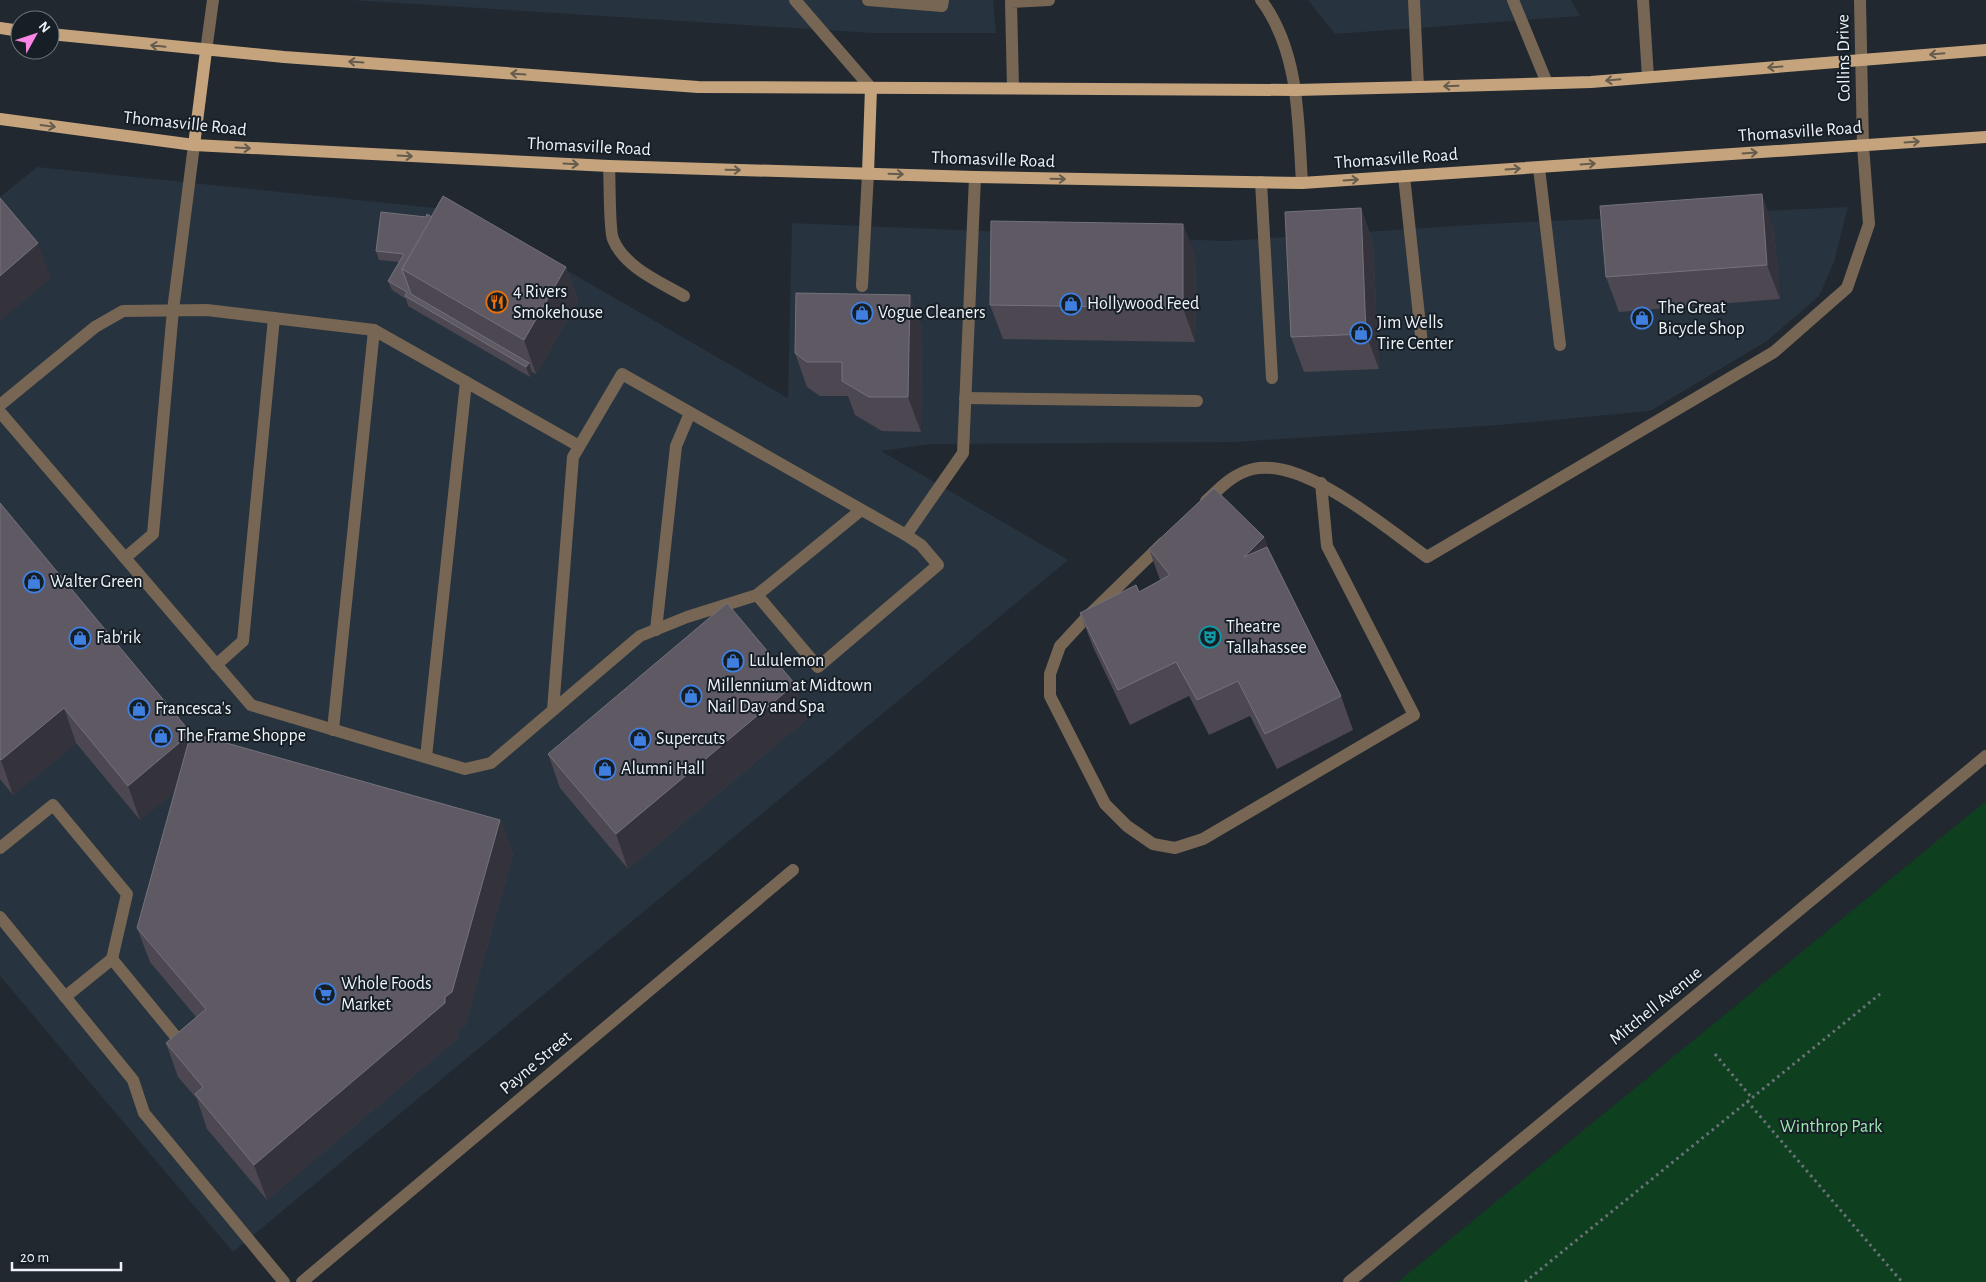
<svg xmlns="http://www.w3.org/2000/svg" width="1986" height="1282" viewBox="0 0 1986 1282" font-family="'Alegreya Sans',sans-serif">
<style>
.built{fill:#27333f}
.green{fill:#0e3f1f}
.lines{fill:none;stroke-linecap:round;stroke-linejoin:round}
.path{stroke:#6c7279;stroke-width:3;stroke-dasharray:2.5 4;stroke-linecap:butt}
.minor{stroke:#766653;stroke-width:12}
.major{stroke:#c5a47d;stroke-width:12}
.wall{fill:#4c4751}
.shaded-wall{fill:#34333c}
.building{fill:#5e5963;stroke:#74727a}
.oneway{stroke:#655b4d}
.labels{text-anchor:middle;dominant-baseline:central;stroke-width:4;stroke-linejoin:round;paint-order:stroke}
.street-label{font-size:18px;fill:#eef3f8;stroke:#171f26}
.poi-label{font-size:18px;fill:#eef3f8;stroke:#171f26;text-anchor:start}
.park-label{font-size:18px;fill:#9de7af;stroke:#171f26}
</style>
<rect width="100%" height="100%" fill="#212830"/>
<!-- built -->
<g class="built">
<path d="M351,0H993L996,33H872Z"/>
<path d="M1308,0H1571L1580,16L1335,34Z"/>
<path d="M37,167L464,211L788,398L792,223L1224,241L1486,224L1848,207L1834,262L1819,296L1767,341L1650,411L1499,425L1235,442L931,444L881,451L1068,560L233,1252L0,976V197Z"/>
</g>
<!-- green -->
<path class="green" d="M1986,801V1282H1398Z"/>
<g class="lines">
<!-- path -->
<g class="path">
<path d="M1715,1054L1752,1098"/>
<path d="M1747,1101L1902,1282"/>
<path d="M1525,1282L1880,994"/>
</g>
<!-- minor -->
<g class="minor">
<path d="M795,0L871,88"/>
<path d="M868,0L942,6L943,0"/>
<path d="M1261,0C1300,52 1298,122 1302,183"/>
<path d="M1414,0L1418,87"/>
<path d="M1513,0L1547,83"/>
<path d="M1643,0L1648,77"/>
<path d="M206,51L213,0"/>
<path d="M1013,88L1011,2L1049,0"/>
<path d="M609,166C610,181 609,229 613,239C624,267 660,282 684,296"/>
<path d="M1539,168L1560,345"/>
<path d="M1404,176L1422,344"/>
<path d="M1261,182L1272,378"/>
<path d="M862,286L868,173"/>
<path d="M965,398L1197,401"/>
<path d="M0,405L95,327L123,311L207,310L374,330L579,446"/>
<path d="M0,412L251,705L465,769L491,763L640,636L687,617L757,595L861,510"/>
<path d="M1206,501C1220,488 1234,473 1253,469C1304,457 1386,528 1427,557L1774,352L1847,288L1869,224L1863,146L1860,0"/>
<path d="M906,535L963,453L975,177"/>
<path d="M1163,543L1086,618L1060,646L1050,674V696L1105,804L1127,826L1153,844L1175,848L1203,839L1414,715L1327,546L1321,483"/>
<path d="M125,558L153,534L173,310L194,145"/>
<path d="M656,630L676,446L690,413"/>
<path d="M216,665L243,641L274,318"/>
<path d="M553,710L573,457L622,374L906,535L921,545L938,565L818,667L757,595"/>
<path d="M333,730L374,330"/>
<path d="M426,757L466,382"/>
<path d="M0,848L53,805L127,894L112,959L65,997"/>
<path d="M0,917L133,1080L144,1113L284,1282"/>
<path d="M112,959L185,1048"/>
<path d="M302,1282L793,870"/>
<path d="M1349,1282L1986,756"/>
</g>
<!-- major -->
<g class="major">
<path d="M0,28L20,31"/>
<path d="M50,34L284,57L698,87L1296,90L1418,87L1591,82L1986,50"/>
<path d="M0,119L194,145L609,166L975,177L1302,183L1986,137"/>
<path d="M194,145L206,51"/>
<path d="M868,173L871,88"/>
</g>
</g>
<!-- wall -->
<g class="wall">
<path d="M1361,208L1373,243L1379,369L1304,372L1291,337Z"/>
<path d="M426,217H432L566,267L578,301L536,374L532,372L530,377L408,306L406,299L392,290L388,281L399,262L379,260L376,251Z"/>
<path d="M1774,229L1780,299L1619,312L1606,277Z"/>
<path d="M1196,258L1195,342L1003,339L990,305Z"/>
<path d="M910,295L922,329L921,432L882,431L855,415L848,396H820L807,387L795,353Z"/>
<path d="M0,503L191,733L500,820L513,854L465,1026L457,1032L458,1038L267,1200L207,1129L197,1099L178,1077L166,1043L196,1017L150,962L137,928L175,791L140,820L76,743L13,795L0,779Z"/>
<path d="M1264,537L1270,554L1341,696L1353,730L1277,769L1250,716L1209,735L1189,696L1130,725L1093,647L1080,613L1139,592L1160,580L1149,549Z"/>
<path d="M807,719L628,869L560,788L548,754Z"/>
</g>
<!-- shaded-wall -->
<g class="shaded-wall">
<path d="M1762,194L1774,229L1780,299L1767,265Z"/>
<path d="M1361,208L1373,243L1379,369L1366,334Z"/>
<path d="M1183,224L1196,258L1195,342L1183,308Z"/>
<path d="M38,243L51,278L0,321V276Z"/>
<path d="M566,267L578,301L536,374L524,340Z"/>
<path d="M910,295L922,329L921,432L908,397Z"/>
<path d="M529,363L532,372L530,377L526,367Z"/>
<path d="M1264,537L1277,572L1244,557Z"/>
<path d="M795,684L807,719L628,869L616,834Z"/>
<path d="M64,708L76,743L13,795L1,760Z"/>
<path d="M191,733L203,768L140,820L128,786Z"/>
<path d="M500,820L513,854L465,1026L457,1032L458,1038L267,1200L254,1165L445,997Z"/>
</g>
<!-- building -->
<g class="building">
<path d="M1762,194L1767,265L1606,277L1600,206Z"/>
<path d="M443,196L566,267L524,340L402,269Z"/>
<path d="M0,198L38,243L0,276Z"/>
<path d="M1361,208L1366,334L1291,337L1285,212Z"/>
<path d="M381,212L426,217L427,214L432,217L402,269L411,294L529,363L526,367L405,296L407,292L388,281L404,254L376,251Z"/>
<path d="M991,221L1183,224V308L990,305Z"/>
<path d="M796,293L910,295L908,397H869L842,381V362H807L795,353Z"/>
<path d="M1214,488L1264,537L1244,557L1267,547L1341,696L1265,734L1238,681L1197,700L1176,662L1118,690L1080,613L1136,585L1139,592L1170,575L1149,549Z"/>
<path d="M0,503L191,733L500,820L452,992L445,997V1003L254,1165L195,1094L203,1087L166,1043L206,1009L137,928L191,733L128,786L64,708L1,760L0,759Z"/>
<path d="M727,603L795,684L616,834L548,754Z"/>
</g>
<!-- one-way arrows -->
<defs><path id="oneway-shaft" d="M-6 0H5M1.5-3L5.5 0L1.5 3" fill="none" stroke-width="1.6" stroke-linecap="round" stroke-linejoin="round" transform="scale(1.25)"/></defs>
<g class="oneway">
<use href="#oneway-shaft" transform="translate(158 46) rotate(-174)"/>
<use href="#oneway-shaft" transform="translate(1937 54) rotate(175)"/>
<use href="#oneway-shaft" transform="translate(356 62) rotate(-176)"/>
<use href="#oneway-shaft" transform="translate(1775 67) rotate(176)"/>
<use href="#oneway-shaft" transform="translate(518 74) rotate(-176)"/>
<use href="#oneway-shaft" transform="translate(1613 80) rotate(175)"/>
<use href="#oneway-shaft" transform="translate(1451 86) rotate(178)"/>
<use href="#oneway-shaft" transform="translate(48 126) rotate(8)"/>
<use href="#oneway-shaft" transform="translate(1912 142) rotate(-4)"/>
<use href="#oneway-shaft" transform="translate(243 148) rotate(3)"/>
<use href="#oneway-shaft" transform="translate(1750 153) rotate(-4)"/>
<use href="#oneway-shaft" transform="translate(405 156) rotate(3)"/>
<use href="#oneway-shaft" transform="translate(571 164) rotate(3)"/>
<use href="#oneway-shaft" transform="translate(1588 164) rotate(-4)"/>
<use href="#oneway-shaft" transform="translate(1513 169) rotate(-4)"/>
<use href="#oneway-shaft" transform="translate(733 170) rotate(1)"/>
<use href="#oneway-shaft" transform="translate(896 174) rotate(2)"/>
<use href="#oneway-shaft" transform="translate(1058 179) rotate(1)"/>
<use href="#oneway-shaft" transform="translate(1351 180) rotate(-4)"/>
</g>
<!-- icons -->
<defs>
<g id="restaurant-ring" transform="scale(1.125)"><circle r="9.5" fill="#171f26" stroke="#e8710a" stroke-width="1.5"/><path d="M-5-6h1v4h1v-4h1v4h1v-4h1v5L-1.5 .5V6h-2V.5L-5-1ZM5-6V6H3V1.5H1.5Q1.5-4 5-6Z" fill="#e8710a"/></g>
<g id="shop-ring" transform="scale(1.125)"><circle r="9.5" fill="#171f26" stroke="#3f7fe0" stroke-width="1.5"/><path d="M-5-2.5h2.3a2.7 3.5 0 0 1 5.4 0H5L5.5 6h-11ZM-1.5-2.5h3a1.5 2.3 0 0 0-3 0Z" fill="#3f7fe0"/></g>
<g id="theatre-ring" transform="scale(1.125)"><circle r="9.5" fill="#171f26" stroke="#0f9aa8" stroke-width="1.5"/><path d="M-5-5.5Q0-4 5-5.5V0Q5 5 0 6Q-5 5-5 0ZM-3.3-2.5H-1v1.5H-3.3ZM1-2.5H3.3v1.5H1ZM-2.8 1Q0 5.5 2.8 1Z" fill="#0f9aa8"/></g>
<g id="supermarket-ring" transform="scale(1.125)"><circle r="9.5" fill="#171f26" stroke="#3f7fe0" stroke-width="1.5"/><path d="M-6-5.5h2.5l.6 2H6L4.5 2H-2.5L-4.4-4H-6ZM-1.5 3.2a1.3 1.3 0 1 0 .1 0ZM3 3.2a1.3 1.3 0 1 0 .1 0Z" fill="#3f7fe0"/></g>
</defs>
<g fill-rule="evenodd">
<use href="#restaurant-ring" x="497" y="302"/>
<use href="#shop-ring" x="1071" y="304"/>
<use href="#shop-ring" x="862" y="313"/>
<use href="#shop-ring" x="1642" y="318"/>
<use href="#shop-ring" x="1361" y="333"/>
<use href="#shop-ring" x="34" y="582"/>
<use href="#theatre-ring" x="1210" y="637"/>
<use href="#shop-ring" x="80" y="638"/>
<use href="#shop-ring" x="733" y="661"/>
<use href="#shop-ring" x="691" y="696"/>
<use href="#shop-ring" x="139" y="709"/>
<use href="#shop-ring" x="161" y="736"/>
<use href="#shop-ring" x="640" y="739"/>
<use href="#shop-ring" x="605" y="769"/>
<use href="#supermarket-ring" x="325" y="994"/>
</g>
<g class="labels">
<!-- street labels -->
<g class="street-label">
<text transform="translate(1844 58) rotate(-91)">Collins Drive</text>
<text transform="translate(185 124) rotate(6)">Thomasville Road</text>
<text transform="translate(1800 132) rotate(-4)">Thomasville Road</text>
<text transform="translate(589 147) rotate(3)">Thomasville Road</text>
<text transform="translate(1396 159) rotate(-4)">Thomasville Road</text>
<text transform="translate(993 160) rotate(2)">Thomasville Road</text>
<text transform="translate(1656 1006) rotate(-39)">Mitchell Avenue</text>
<text transform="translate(536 1063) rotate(-40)">Payne Street</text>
</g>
<!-- poi labels -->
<g class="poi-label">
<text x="513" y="292">4 Rivers<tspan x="513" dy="21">Smokehouse</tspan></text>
<text x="1087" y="304">Hollywood Feed</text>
<text x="1658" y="308">The Great<tspan x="1658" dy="21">Bicycle Shop</tspan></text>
<text x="878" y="313">Vogue Cleaners</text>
<text x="1377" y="323">Jim Wells<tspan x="1377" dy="21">Tire Center</tspan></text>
<text x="50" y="582">Walter Green</text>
<text x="1226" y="627">Theatre<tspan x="1226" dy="21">Tallahassee</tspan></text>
<text x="96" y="638">Fab'rik</text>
<text x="749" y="661">Lululemon</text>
<text x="707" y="686">Millennium at Midtown<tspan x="707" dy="21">Nail Day and Spa</tspan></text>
<text x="155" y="709">Francesca's</text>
<text x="177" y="736">The Frame Shoppe</text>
<text x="656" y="739">Supercuts</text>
<text x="621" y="769">Alumni Hall</text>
<text x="341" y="984">Whole Foods<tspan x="341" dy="21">Market</tspan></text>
</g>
<!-- park labels -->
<g class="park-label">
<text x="1831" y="1127">Winthrop Park</text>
</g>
</g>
<!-- north arrow -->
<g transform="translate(35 35) rotate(50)"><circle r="24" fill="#171f26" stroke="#6d747a"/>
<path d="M0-4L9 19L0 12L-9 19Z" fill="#fb86e5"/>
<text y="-8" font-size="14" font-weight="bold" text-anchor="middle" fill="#eef3f8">N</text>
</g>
<!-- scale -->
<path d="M12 1262v8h109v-8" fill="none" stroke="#eef3f8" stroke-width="2.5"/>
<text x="20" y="1262" font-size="15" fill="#eef3f8" stroke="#171f26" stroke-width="4" paint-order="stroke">20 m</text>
</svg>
